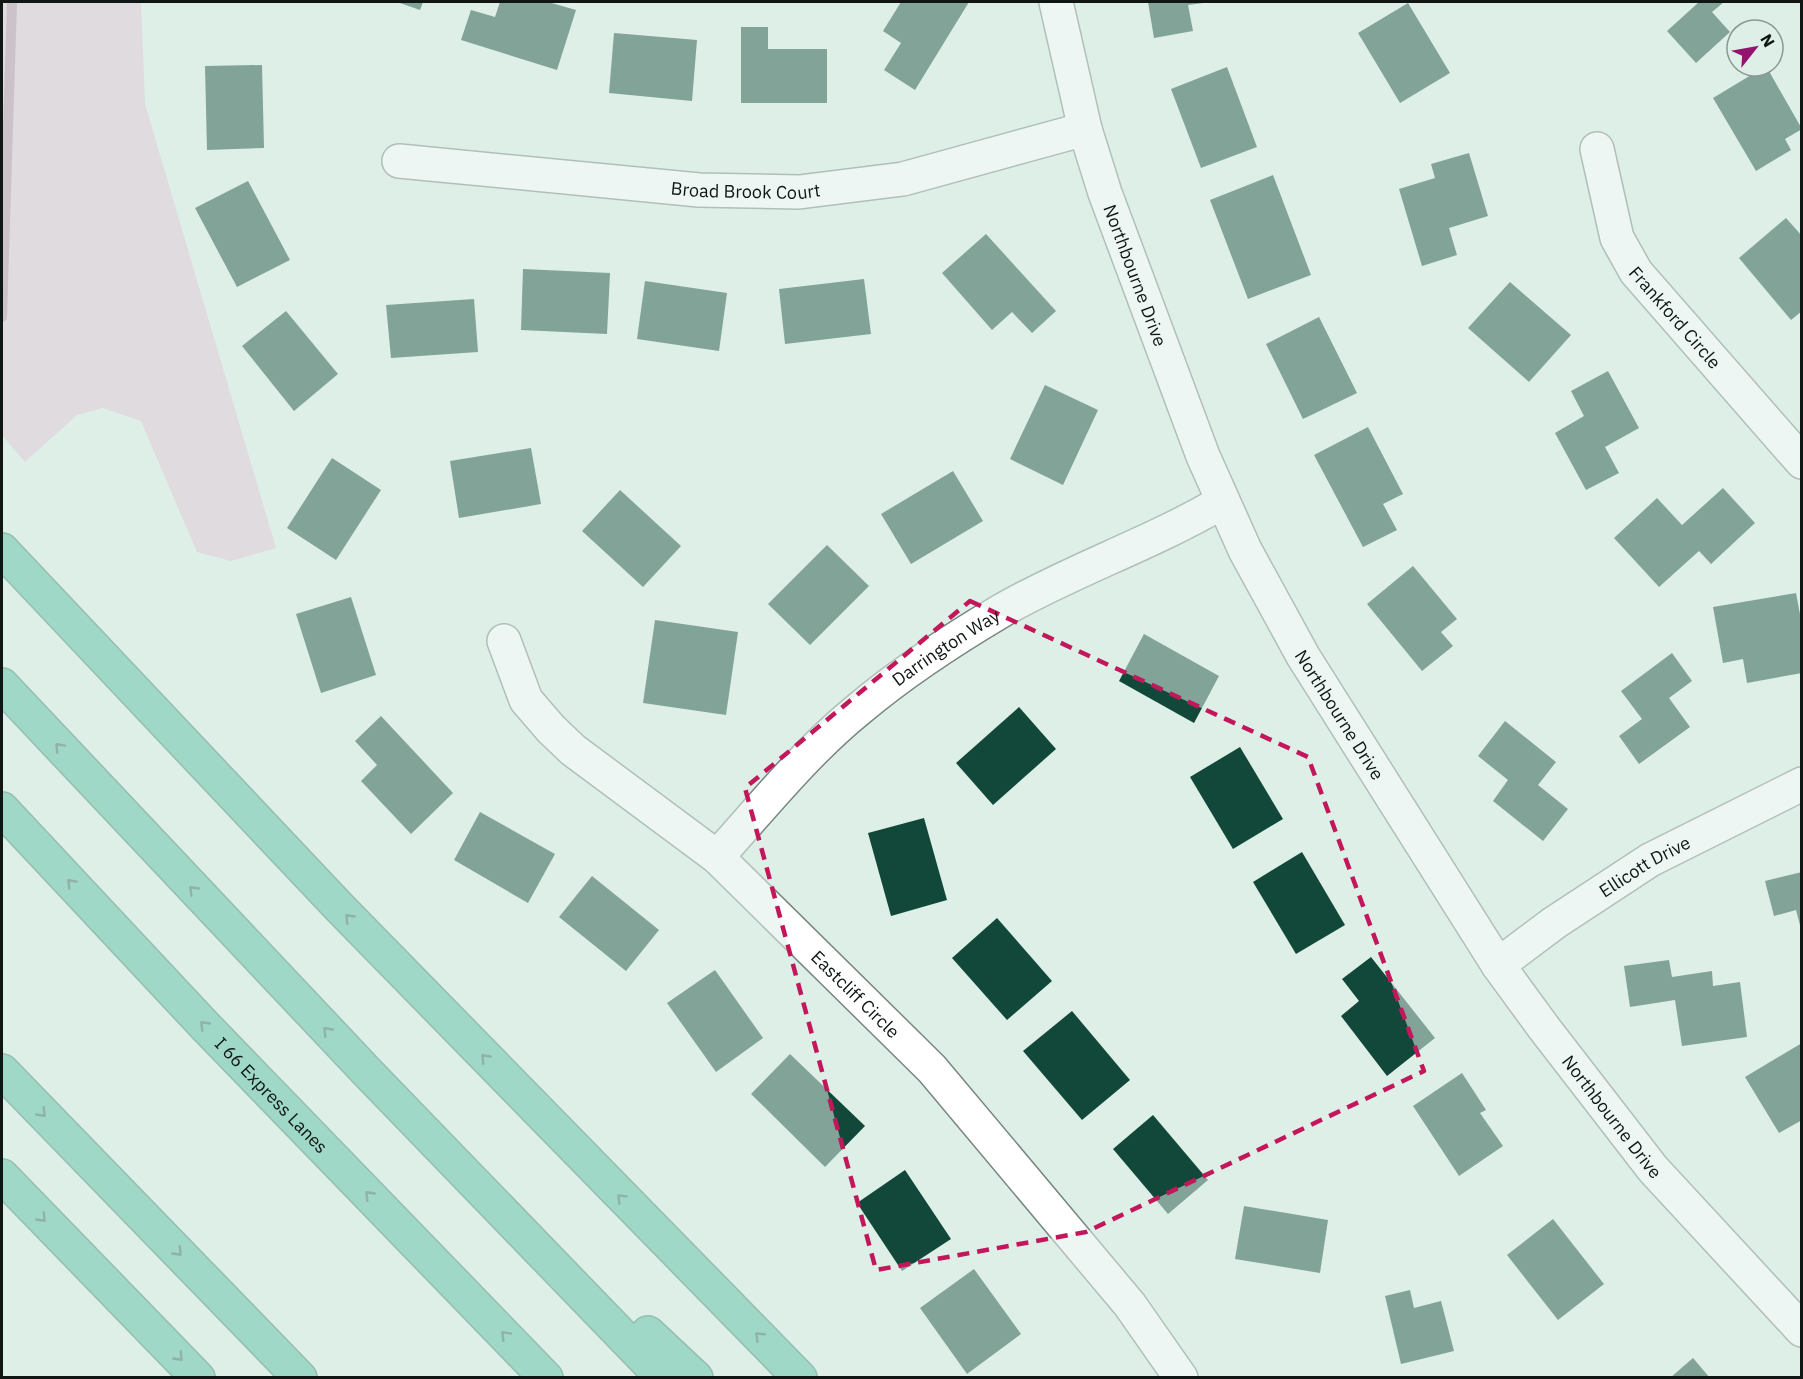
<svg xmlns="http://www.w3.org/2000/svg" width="1803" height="1379" viewBox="0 0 1803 1379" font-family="'IBM Plex Sans',sans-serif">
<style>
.green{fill:#e2c3d3}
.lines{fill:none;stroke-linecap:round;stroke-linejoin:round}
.stream{stroke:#b78ca4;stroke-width:10}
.building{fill:#114839}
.street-casing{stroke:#788781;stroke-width:36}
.secondary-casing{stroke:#788781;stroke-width:36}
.highway-casing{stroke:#3c836d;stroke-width:36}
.street{stroke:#fff;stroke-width:33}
.secondary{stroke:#fff;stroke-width:33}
.highway{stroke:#53bd9d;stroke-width:33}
.oneway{stroke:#326a58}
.marked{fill:none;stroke:#c2185b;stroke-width:4.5;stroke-dasharray:12 8;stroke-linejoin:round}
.labels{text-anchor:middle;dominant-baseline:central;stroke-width:6;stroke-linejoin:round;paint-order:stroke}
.street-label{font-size:18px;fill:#101613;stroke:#deefe8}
</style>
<rect width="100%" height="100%" fill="#deefe8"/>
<!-- green -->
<path class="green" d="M2,2H141L145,104L276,548L231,561L197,552L141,421L103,408L77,415L25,462L2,435Z"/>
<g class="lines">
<!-- stream -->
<path class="stream" d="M2,317L12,2"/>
</g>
<!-- building -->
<g class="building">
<path d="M397,2H423L420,10Z"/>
<path d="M500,2H548L576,10L557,70L461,40L471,10L495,17Z"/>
<path d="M901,2H969L915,90L884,70L901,43L883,31Z"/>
<path d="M1148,2H1203V3L1188,5L1193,31L1154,38Z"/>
<path d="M1699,2H1724L1712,12L1730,32L1696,63L1667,31Z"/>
<path d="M1408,3L1450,73L1400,103L1358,33Z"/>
<path d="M741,27H768V49H827V103H741Z"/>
<path d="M614,33L697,40L692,101L609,93Z"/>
<path d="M262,65L264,148L207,150L205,66Z"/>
<path d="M1766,66L1802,129L1785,139L1791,150L1756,171L1713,98Z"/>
<path d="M1227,67L1257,147L1201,168L1171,89Z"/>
<path d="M1469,153L1488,216L1449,228L1457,255L1422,266L1399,189L1435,178L1431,164Z"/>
<path d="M1273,175L1311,275L1248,299L1210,200Z"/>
<path d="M248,181L290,260L237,287L195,208Z"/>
<path d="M1786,218L1802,236V311L1791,320L1739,258Z"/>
<path d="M986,234L1056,311L1032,333L1012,312L992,330L942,273Z"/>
<path d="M523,269L610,273L607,334L521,330Z"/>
<path d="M864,279L871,334L785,344L779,289Z"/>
<path d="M645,281L727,293L719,351L637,339Z"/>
<path d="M1510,282L1571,335L1529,382L1468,328Z"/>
<path d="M474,299L478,352L391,358L386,305Z"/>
<path d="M286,311L338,374L294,411L242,346Z"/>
<path d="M1319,317L1357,393L1303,419L1266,344Z"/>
<path d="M1608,371L1639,428L1605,447L1619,473L1586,490L1555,433L1584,416L1571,391Z"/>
<path d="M1045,385L1098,410L1063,485L1010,459Z"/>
<path d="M1368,427L1403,494L1383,504L1397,530L1363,547L1314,455Z"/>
<path d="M531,448L541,504L459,518L450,461Z"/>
<path d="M332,458L381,490L336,560L287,528Z"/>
<path d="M953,471L983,521L911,564L881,514Z"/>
<path d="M1723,488L1755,523L1711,564L1699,551L1659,587L1614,538L1657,498L1682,525Z"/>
<path d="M620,490L681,546L643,587L582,531Z"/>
<path d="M827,545L869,586L810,645L768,604Z"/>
<path d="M1413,566L1457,619L1441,632L1453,646L1422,671L1367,604Z"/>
<path d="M1796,593L1802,625V673L1747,683L1743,659L1723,663L1713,607Z"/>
<path d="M351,597L376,675L321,693L296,614Z"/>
<path d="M655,620L738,632L726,715L643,703Z"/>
<path d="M1144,634L1219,676L1194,723L1119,681Z"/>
<path d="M1672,653L1692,681L1669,698L1690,727L1639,764L1619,736L1642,719L1621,691Z"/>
<path d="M1019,707L1056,749L993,805L956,763Z"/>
<path d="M381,716L453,793L411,834L361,781L377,765L355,741Z"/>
<path d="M1505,721L1556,762L1538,785L1568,809L1543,841L1493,801L1508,780L1478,756Z"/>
<path d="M1240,747L1283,819L1233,849L1190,777Z"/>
<path d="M480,812L555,854L528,903L454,860Z"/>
<path d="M924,818L947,900L891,916L868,833Z"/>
<path d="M1302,852L1345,925L1296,954L1253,882Z"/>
<path d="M1802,872V929H1801L1796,910L1774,916L1765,881Z"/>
<path d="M592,876L659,930L626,971L559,917Z"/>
<path d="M997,918L1052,981L1007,1020L952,958Z"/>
<path d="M1371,957L1435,1038L1387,1076L1341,1016L1359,1001L1342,979Z"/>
<path d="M1669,960L1672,977L1712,971L1713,986L1740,982L1747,1037L1682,1046L1675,1000L1630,1007L1624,966Z"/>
<path d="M715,970L763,1038L716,1072L667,1003Z"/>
<path d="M1072,1011L1130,1080L1082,1120L1023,1051Z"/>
<path d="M1802,1043V1120L1779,1133L1745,1077Z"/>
<path d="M790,1054L865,1126L825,1167L751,1094Z"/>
<path d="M1462,1073L1486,1110L1480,1113L1503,1146L1459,1176L1413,1106Z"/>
<path d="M1153,1115L1208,1180L1168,1214L1113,1149Z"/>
<path d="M905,1170L951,1239L902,1271L857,1203Z"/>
<path d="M1244,1206L1328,1220L1320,1273L1235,1259Z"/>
<path d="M1553,1219L1604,1284L1558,1320L1507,1255Z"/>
<path d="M974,1269L1021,1334L967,1374L920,1308Z"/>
<path d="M1410,1290L1414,1308L1441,1301L1454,1351L1401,1364L1385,1296Z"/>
<path d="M1693,1358L1710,1378H1670Z"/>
</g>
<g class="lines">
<!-- street casing -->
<g class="street-casing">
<g id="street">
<path id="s1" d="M1597,149L1617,238L1636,272L1802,462"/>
<path id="s2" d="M399,161L699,190L799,192L903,179L1085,129"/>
<path id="s3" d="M504,641L526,700L551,729L573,750L717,857L932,1069L1130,1305L1181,1378"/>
<path id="s4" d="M717,857C763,806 806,752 859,709C903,672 952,640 1001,611C1072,570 1151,544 1222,502"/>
<path id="s5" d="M1498,965L1554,923L1650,860L1802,784"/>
</g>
</g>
<!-- secondary casing -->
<g class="secondary-casing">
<g id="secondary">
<path id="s6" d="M1056,2L1085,129L1105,193L1203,456L1245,550L1303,656L1498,965L1544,1028L1653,1169L1802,1330"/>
</g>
</g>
<!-- highway casing -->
<g class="highway-casing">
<g id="highway">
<path d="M2,550L340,908L800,1378"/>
<path d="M2,685L368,1073L663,1378"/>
<path id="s7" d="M2,809L206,1027L546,1378"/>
<path d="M2,1071L300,1378"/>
<path d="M2,1176L198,1378"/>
<path d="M648,1333L696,1378"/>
</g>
</g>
<!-- street -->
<use href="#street" class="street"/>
<!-- secondary -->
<use href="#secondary" class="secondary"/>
<!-- highway -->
<use href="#highway" class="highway"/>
</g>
<!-- one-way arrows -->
<defs><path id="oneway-chevron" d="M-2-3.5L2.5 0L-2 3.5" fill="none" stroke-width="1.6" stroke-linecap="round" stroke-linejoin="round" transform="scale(1.5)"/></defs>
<g class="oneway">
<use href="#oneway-chevron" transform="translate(59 747) rotate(-133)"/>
<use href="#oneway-chevron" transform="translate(71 883) rotate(-133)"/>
<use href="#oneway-chevron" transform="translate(193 890) rotate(-134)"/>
<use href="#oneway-chevron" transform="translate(349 918) rotate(-134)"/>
<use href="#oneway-chevron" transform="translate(204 1025) rotate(-134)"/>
<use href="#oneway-chevron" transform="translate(327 1031) rotate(-134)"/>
<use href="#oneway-chevron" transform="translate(485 1058) rotate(-134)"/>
<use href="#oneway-chevron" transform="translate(42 1113) rotate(46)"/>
<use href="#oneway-chevron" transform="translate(369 1195) rotate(-134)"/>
<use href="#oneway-chevron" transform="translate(621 1198) rotate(-135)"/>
<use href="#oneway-chevron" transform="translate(42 1218) rotate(46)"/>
<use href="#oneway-chevron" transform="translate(178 1252) rotate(46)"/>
<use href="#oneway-chevron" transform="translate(505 1335) rotate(-134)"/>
<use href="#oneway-chevron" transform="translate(759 1336) rotate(-135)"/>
<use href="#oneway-chevron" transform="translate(179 1357) rotate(46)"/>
</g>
<!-- marked area -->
<path d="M0 0H1803V1379H0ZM970,601L1308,757L1424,1071L1086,1232L876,1270L745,788Z" fill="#deefe8" fill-opacity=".55" fill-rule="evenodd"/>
<path class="marked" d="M970,601L1308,757L1424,1071L1086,1232L876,1270L745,788Z"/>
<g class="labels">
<!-- street labels -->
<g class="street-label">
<text stroke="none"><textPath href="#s2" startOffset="348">Broad Brook Court</textPath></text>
<text stroke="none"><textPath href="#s6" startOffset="285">Northbourne Drive</textPath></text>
<text stroke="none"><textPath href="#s1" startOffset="190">Frankford Circle</textPath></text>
<text stroke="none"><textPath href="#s4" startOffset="312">Darrington Way</textPath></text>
<text stroke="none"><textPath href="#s6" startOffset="771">Northbourne Drive</textPath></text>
<text stroke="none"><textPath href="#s5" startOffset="177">Ellicott Drive</textPath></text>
<text stroke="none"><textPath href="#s3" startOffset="506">Eastcliff Circle</textPath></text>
<text stroke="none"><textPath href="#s7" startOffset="393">I 66 Express Lanes</textPath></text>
<text stroke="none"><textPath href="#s6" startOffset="1257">Northbourne Drive</textPath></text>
</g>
</g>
<!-- border -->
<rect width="1803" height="1379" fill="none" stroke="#101613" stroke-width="6"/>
<!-- north arrow -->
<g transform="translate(1755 48) rotate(59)"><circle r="28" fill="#deefe8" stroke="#8c9893" stroke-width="1.5"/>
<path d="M0-4.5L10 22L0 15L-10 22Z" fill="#94136d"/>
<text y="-9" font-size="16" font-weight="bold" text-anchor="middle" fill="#101613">N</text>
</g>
</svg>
